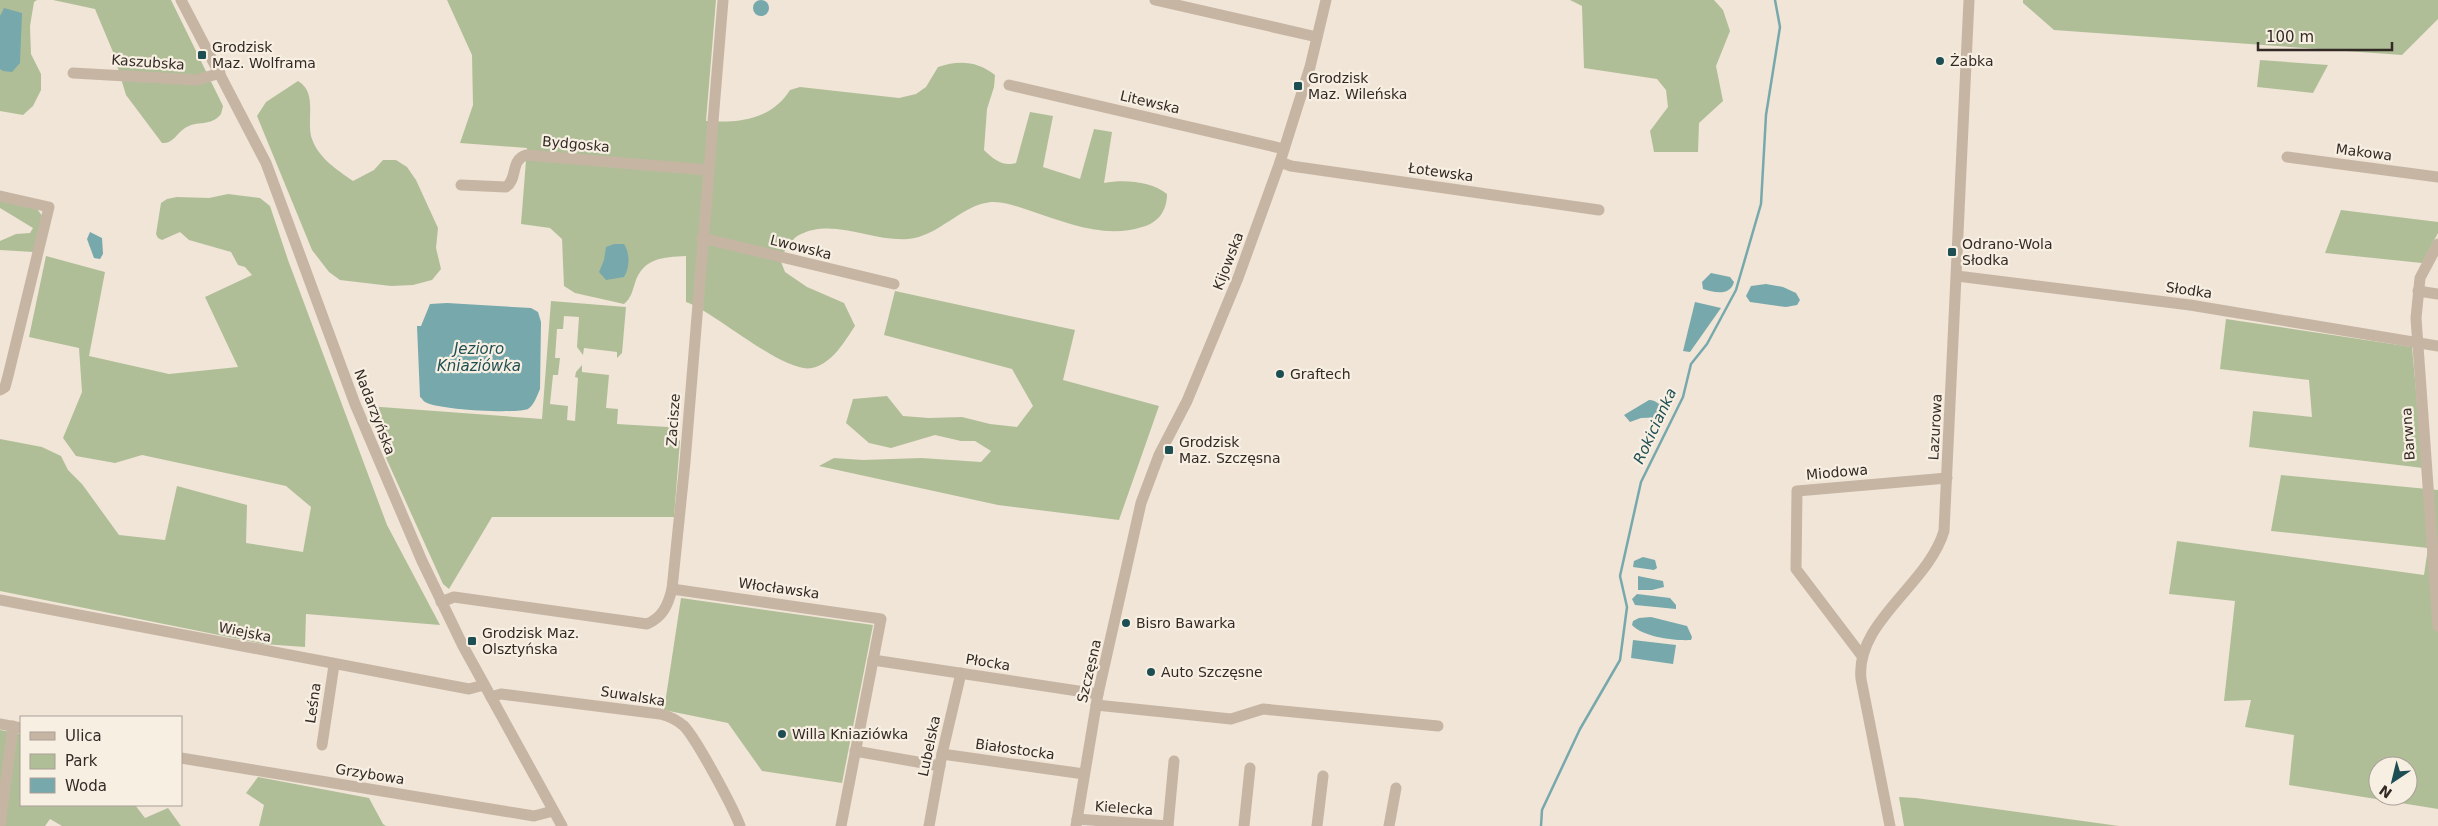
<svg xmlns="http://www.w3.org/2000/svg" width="2438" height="826" viewBox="0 0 2438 826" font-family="'DejaVu Sans',sans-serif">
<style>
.green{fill:#b0be98;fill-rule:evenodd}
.water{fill:#77a8ac}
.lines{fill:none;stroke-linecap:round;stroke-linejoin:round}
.stream{stroke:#77a8ac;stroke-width:2.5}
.minor{stroke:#c7b5a4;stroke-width:11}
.poi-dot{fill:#1c4e53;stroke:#f8efe3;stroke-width:2}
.labels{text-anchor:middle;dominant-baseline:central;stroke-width:4.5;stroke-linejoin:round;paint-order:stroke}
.poi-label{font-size:14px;fill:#332a25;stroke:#f8efe3;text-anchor:start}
.street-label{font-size:14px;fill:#332a25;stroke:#f8efe3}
.water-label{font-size:15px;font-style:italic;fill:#1c4e53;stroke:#f8efe3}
</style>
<rect width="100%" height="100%" fill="#f0e5d7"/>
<!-- green -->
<g class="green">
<path d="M0,0H37L34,2L30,26L31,54L41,74V90L33,106L23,115L0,111Z"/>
<path d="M53,0H171L223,106L221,114C211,127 197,120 185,128C176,134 173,144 162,143L126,95L113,52L95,9Z"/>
<path d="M447,0H716L706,121C739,123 771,120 790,90L800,87L899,98L916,94L926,87L938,67C959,60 977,61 995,75L994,87L987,109L984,150C993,159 1003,167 1016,163L1030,112L1053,116L1043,167L1080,179L1094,129L1112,132L1104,183C1123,179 1152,181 1167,194C1167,211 1158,223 1142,227C1105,239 1067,223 1031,211C1018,207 1005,201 991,202C961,205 938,237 908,239C873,242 833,217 799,235C791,239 785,251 780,259L785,272L807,287L844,303L855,326C844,342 833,363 812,368C784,374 715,312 686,302V256C663,257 643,258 635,283C632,292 631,298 624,304L575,293L564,286L562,239L550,228L521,224L527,148L460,143L473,105L472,55Z"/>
<path d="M1570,0H1714L1723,10L1730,31L1716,66L1723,101L1699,123L1698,152H1654L1650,131L1668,107L1666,90L1657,79L1584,68L1582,6Z"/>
<path d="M2023,0H2438V19L2402,55L2054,30L2023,3Z"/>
<path d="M2260,60L2328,65L2313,93L2257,87Z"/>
<path d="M298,81C317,92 307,117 311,136C317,157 336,169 353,181L374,170L383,160H396L407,167L416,180L438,228L436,248L441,269L432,280L413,285L391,286L340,280L329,272L312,250L257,116L266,102Z"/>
<path d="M228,194L260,198L270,206L288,260L387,525L440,625L306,614L305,647L263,644L0,591V439L42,447L61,456L68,470L82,484L119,535L165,540L177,486L247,505L246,543L303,552L311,507L286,486L142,455L115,463L76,456L63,438L82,392L79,348L29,337L46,256L105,272L89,356L169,374L238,367L205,297L252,275L245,267L238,265L231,252L189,240L180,232L162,240L158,238L156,234L161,203L167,199L177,197L209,198Z"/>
<path d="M0,199L37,209L43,217L33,252L0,250V241L16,234L30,233L33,228L0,208Z"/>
<path d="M2341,210L2438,222V233L2422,263L2325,253Z"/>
<path d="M895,291L1075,330L1063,380L1159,406L1119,520L998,505L819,466L834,458L863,460L921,458L981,462L991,451L975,441H961L935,435L891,448L869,443L846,423L853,399L887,396L903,416L929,418L962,417L990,424L1017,427L1033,406L1012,369L884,335Z"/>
<path d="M551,301L626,307L622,353L617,358V352L584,348L583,355L577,347L579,317L564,316L563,329H557L555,358H560L558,375H553L550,404L568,406L567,420L575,421L578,378L575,377L576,372L582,365V372L609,375L606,408L618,409L617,424L668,427L680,441L674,517H492L449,589L443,584L382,449L367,406L542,419Z"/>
<path d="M2226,319L2412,347L2423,468L2249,447L2253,411L2312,417L2309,380L2220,369Z"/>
<path d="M2281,475L2438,490V809L2289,785L2294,735L2245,727L2251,700L2224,701L2235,601L2169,594L2177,541L2424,575L2428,548L2271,531ZM2378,766H2408V796H2378Z"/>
<path d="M681,598L873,625L842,783L762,771L728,723L664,710Z"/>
<path d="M0,730L21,734V805H135L145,818L168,808L181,826H62L50,819L45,826H0Z"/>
<path d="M258,777L369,798L383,824L386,826H259L264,805L246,793Z"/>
<path d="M1899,797L1916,798L2119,826H1904Z"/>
</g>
<!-- water -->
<g class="water">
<circle cx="761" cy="8" r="8"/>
<path d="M4,8L22,13L20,63L12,72L3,71L0,69V16Z"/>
<path d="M90,232L102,238L103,254L100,259L94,258L87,239Z"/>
<path d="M614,244H624C630,253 630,267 624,277L606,280L599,272L604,260L606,247Z"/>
<path d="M1711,273L1730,277L1734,282C1730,296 1715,293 1703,289L1702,282Z"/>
<path d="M1766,284L1783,287L1796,293L1800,300L1797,305L1786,307L1750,302L1746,296L1751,286Z"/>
<path d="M1695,302L1721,308L1690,352L1683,351Z"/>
<path d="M447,303L531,308L538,312L541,322L540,389C537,396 534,405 528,409C515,414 438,410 425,402C423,401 422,398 420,397L417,326H421L430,304Z"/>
<path d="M1649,400C1657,400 1661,406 1666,412L1665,417L1641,418L1630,422L1624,415Z"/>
<path d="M1643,557L1655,560L1657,568L1654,570L1633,567L1634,561Z"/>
<path d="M1638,576L1663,581L1664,587L1652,590H1638Z"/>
<path d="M1637,594L1670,598L1676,605V609L1635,605L1632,599Z"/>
<path d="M1651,617L1687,626L1692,637L1691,640C1675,641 1643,637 1632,625L1633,621L1639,618Z"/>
<path d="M1633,640L1676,645L1673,664L1631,658Z"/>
</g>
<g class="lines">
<!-- stream -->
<path class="stream" d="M1541,826L1542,810L1580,729L1620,660L1627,607L1620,576L1641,482L1683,397L1691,364L1707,344L1736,290L1761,204L1766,115L1780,27L1775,0"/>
<!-- minor -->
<g class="minor">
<path d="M181,0L266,163L355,404L422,561L463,646L562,826"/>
<path d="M1155,0L1317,37"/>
<path d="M73,73L197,80L220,73"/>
<path d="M1009,85L1284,149"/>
<path d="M2287,157L2438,177"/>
<path d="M1280,162L1291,166L1599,210"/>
<path d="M461,185L506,187C518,179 510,160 526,155L708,170"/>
<path d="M0,196L49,207L8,376L5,387L0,390"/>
<path d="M702,238L894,284"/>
<path d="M2438,244L2420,278L2416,318L2438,626"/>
<path d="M1957,276L2190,305L2438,346"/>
<path d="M2418,291L2438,294"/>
<path d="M672,589L881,619L841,826"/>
<path d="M0,600L469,689L484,685"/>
<path d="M441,602L454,597L647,624C663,617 668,605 672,589L685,462L723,0"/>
<path d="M1862,656L1796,569L1797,491L1947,478"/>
<path d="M873,660L1098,694"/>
<path d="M491,697L501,694L660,714C669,716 677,720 684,726C697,740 733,807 740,826"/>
<path d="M1096,705L1231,719L1263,709L1438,726"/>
<path d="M0,724L21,728"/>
<path d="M322,745L334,665"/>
<path d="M855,751L940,766"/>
<path d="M942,754L1084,774"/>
<path d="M181,758L534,816L553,811"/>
<path d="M1077,819L1168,826"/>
<path d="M0,826L13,726"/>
<path d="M929,826L942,754L961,673"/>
<path d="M1076,826L1098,694L1141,503L1159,455L1187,401L1238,278L1280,162L1310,67L1326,0"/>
<path d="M1168,826L1174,761"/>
<path d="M1244,826L1250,768"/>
<path d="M1317,826L1323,776"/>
<path d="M1389,826L1396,788"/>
<path d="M1890,826L1861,679C1855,622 1928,585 1944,531L1969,0"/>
</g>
</g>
<!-- markers -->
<g class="poi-dot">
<rect x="197" y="50" width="10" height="10" rx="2.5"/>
<circle cx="1940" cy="61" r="5"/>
<rect x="1293" y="81" width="10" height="10" rx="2.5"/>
<rect x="1947" y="247" width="10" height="10" rx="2.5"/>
<circle cx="1280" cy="374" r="5"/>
<rect x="1164" y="445" width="10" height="10" rx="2.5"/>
<circle cx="1126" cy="623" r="5"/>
<rect x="467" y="636" width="10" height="10" rx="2.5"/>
<circle cx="1151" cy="672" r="5"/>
<circle cx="782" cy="734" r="5"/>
</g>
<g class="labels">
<!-- poi labels -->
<g class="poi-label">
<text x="212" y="47">Grodzisk<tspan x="212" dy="16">Maz. Wolframa</tspan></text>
<text x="1950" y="61">Żabka</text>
<text x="1308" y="78">Grodzisk<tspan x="1308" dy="16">Maz. Wileńska</tspan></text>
<text x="1962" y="244">Odrano-Wola<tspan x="1962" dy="16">Słodka</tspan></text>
<text x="1290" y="374">Graftech</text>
<text x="1179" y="442">Grodzisk<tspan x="1179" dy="16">Maz. Szczęsna</tspan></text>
<text x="1136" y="623">Bisro Bawarka</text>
<text x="482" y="633">Grodzisk Maz.<tspan x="482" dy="16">Olsztyńska</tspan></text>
<text x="1161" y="672">Auto Szczęsne</text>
<text x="792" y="734">Willa Kniaziówka</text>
</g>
<!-- street labels -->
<g class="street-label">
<text transform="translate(148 62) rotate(4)">Kaszubska</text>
<text transform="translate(1150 102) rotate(13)">Litewska</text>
<text transform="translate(576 144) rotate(5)">Bydgoska</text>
<text transform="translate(2364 152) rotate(7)">Makowa</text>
<text transform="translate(1441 172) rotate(8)">Łotewska</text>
<text transform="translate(801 247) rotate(14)">Lwowska</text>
<text transform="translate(1228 261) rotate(-69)">Kijowska</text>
<text transform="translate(2189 290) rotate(8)">Słodka</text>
<text transform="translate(375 412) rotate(69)">Nadarzyńska</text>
<text transform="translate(673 420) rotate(-86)">Zacisze</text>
<text transform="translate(1935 427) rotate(-87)">Lazurowa</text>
<text transform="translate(2408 434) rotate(-94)">Barwna</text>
<text transform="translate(1837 472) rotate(-5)">Miodowa</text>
<text transform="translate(779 588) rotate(8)">Włocławska</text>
<text transform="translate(245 632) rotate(11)">Wiejska</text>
<text transform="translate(988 662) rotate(9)">Płocka</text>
<text transform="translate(1089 671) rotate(-77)">Szczęsna</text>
<text transform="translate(633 696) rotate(9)">Suwalska</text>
<text transform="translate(313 703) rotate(-82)">Leśna</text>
<text transform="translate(929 746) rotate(-78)">Lubelska</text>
<text transform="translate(1015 749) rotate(8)">Białostocka</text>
<text transform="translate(370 774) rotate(9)">Grzybowa</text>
<text transform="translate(1124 808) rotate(4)">Kielecka</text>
</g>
<!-- water labels -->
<g class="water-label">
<text x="479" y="349">Jezioro<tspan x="479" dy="17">Kniaziówka</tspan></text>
<text transform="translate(1655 426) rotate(-65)">Rokicianka</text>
</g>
</g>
<!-- legend -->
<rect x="20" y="716" width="162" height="90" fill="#f8efe3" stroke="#a9a097"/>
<rect x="30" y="732" width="25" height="8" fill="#c7b5a4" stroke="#a9a097"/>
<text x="65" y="741" font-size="15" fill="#332a25">Ulica</text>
<rect x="30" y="754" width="25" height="15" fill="#b0be98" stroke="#a9a097"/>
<text x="65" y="766" font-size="15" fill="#332a25">Park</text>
<rect x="30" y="778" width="25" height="15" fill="#77a8ac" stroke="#a9a097"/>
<text x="65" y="791" font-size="15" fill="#332a25">Woda</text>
<!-- north arrow -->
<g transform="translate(2393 781) rotate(215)"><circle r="24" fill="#f8efe3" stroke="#a9a097"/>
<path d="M0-4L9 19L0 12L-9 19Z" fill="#1c4e53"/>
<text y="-8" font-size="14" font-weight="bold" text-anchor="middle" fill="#332a25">N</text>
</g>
<!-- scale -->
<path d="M2258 42v8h134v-8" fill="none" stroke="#332a25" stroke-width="2.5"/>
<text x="2266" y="42" font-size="15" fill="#332a25" stroke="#f8efe3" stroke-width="4" paint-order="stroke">100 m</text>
</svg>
